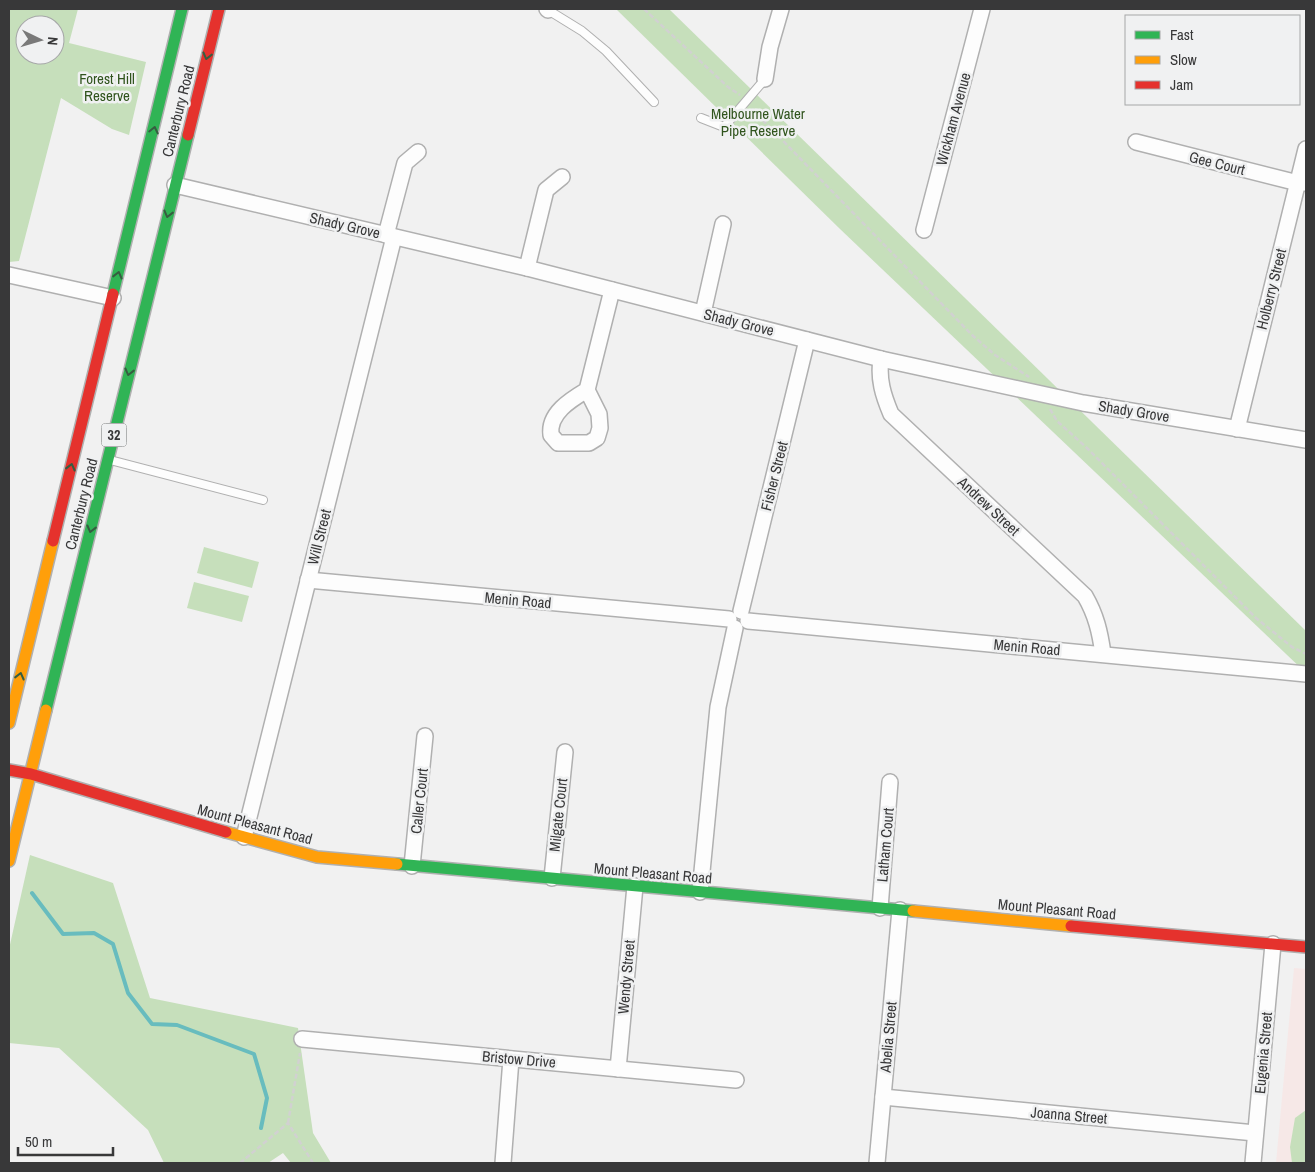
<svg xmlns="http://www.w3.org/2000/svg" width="1315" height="1172" viewBox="0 0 1315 1172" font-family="'Archivo Narrow',sans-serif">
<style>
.education{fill:#f6e8e7}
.green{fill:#c6dfbb;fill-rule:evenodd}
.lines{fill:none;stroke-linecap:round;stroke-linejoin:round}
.stream{stroke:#68bcbe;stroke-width:4}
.lane-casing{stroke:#b0b0b0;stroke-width:10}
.street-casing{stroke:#b0b0b0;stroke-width:18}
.fast-casing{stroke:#b0b0b0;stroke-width:14}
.slow-casing{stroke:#b0b0b0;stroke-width:14}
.jam-casing{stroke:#b0b0b0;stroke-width:14}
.path{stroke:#d1d1d1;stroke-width:2.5;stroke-dasharray:5 2.5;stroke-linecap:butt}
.lane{stroke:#fdfdfd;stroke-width:8}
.street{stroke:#fdfdfd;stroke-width:15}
.fast{stroke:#30b455;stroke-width:11}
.slow{stroke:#ff9f0a;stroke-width:11}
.jam{stroke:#e5322d;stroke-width:11}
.oneway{stroke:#365d41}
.labels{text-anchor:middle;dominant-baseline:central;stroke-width:5;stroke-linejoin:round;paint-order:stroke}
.shield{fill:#f0f1f2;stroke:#6f7070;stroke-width:1}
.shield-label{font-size:14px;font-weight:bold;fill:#383839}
.park-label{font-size:15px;fill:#30541d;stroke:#f0f1f2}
.street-label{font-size:15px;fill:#383839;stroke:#f0f1f2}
</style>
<rect width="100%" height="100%" fill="#f1f1f1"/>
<!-- education -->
<path class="education" d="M1294,968L1306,969V1163H1276Z"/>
<!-- green -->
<g class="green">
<path d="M9,9H78L69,43L146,62L129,135L112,129L61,98L19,261L9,262ZM25,25H55V55H25Z"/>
<path d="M616,9H669L1306,631V673L840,229Z"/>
<path d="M204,547L259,562L252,588L197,573Z"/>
<path d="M194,582L249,596L242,622L187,608Z"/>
<path d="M30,855L113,883L150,998L298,1028L313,1133L331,1163H291L283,1153L268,1163H164L148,1130L59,1048L9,1043V949Z"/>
<path d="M1306,1110V1163H1292L1290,1147L1295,1118Z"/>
</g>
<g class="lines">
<!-- stream -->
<path class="stream" d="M32,893L63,934L94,933L113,944L128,993L152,1024L177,1025L254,1054L267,1098L261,1128"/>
<!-- lane casing -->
<g class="lane-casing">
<g id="lane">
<path d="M548,10L582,31L606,51L654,102"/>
<path d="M701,118L724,127L765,79"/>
<path d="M110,460L263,500"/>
</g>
</g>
<!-- street casing -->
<g class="street-casing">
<g id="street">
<path d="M547,9L548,10"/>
<path d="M765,79L770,47L781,9"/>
<path d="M1136,142L1298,183H1306"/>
<path d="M175,185L527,268L881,359L1083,403L1306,440"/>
<path d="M924,230L982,9"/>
<path d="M386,235L405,163L418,152"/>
<path d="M527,268L546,190L562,177"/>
<path d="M9,275L113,298"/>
<path d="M703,313L723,224"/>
<path d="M881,359C878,379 883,395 891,414L1085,596C1096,615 1100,632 1103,654"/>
<path d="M587,390C572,399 548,413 551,435L558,443H589L597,438L600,428L599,414L587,390L612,290"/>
<path d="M1237,429L1306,149"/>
<path d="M308,580L729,619"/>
<path d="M741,611L807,340"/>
<path d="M748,621L1306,674"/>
<path d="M244,837L394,237"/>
<path d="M412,866L425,736"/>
<path d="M552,878L565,752"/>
<path d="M700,892L718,707L735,628"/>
<path d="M880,908L890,782"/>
<path d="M302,1039L736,1080"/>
<path d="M618,1069L635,886"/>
<path d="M883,1097L1255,1133"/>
<path d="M503,1163L511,1059"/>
<path d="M877,1163L900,910"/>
<path d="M1253,1163L1273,944"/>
</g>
</g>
<!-- fast casing -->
<g class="fast-casing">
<g id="fast">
<path d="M113,294L182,9"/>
<path d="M46,710L188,135"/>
<path d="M397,864L913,911"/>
</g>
</g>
<!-- slow casing -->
<g class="slow-casing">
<g id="slow">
<path d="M9,723L53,541"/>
<path d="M226,832L317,857L397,864"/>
<path d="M9,861L46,710"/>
<path d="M913,911L1071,926"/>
</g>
</g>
<!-- jam casing -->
<g class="jam-casing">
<g id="jam">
<path d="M188,135L219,9"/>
<path d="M53,541L113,294"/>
<path d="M9,770L31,774L226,832"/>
<path d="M1071,926L1306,947"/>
</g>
</g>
<!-- path -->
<g class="path">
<path d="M644,9L728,87L740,95"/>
<path d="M752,109L972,335L995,355L1029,377"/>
<path d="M1050,409L1057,421L1087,448L1256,618L1292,647L1306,654"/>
<path d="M288,1123L300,1053"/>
<path d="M240,1163L288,1123L313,1163"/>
</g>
<!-- lane -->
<use href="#lane" class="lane"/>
<!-- street -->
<use href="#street" class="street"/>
<!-- fast -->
<use href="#fast" class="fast"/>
<!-- slow -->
<use href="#slow" class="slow"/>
<!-- jam -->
<use href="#jam" class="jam"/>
</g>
<!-- one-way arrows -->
<defs><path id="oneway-chevron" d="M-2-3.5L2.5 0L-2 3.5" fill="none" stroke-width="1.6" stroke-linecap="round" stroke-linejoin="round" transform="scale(1.25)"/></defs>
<g class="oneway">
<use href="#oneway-chevron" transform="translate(207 56) rotate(104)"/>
<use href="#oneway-chevron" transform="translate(154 130) rotate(-77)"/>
<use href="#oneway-chevron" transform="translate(168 214) rotate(104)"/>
<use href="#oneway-chevron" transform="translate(118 275) rotate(-76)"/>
<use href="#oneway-chevron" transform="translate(129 372) rotate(104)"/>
<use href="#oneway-chevron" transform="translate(71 467) rotate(-76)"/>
<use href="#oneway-chevron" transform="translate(91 529) rotate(104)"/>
<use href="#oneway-chevron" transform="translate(20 676) rotate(-76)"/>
</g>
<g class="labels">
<!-- shield labels -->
<rect class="shield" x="101.5" y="423.5" width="25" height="23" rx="4"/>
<g class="shield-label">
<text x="114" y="435">32</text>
</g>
<!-- park labels -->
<g class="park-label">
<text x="107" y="78">Forest Hill<tspan x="107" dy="17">Reserve</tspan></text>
<text x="758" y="113">Melbourne Water<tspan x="758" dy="17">Pipe Reserve</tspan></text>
</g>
<!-- street labels -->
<g class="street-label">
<text transform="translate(178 111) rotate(-76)">Canterbury Road</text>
<text transform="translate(953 119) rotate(-75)">Wickham Avenue</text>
<text transform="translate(1217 163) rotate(14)">Gee Court</text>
<text transform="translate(345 225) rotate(13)">Shady Grove</text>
<text transform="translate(1271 289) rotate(-76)">Holberry Street</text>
<text transform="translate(739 322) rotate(14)">Shady Grove</text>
<text transform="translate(1134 411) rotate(9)">Shady Grove</text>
<text transform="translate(774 476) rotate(-76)">Fisher Street</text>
<text transform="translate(81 504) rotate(-76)">Canterbury Road</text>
<text transform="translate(989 506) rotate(43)">Andrew Street</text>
<text transform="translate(319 537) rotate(-76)">Will Street</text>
<text transform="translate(518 600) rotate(5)">Menin Road</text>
<text transform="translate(1027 647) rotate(5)">Menin Road</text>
<text transform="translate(419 801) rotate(-84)">Caller Court</text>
<text transform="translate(558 815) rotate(-84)">Milgate Court</text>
<text transform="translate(255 824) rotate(15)">Mount Pleasant Road</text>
<text transform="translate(885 845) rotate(-85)">Latham Court</text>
<text transform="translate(653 873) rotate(5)">Mount Pleasant Road</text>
<text transform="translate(1057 909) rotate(5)">Mount Pleasant Road</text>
<text transform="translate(626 977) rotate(-85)">Wendy Street</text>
<text transform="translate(888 1037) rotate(-85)">Abelia Street</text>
<text transform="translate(1263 1053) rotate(-85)">Eugenia Street</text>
<text transform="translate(519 1059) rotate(5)">Bristow Drive</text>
<text transform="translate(1069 1115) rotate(5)">Joanna Street</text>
</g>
</g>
<!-- border -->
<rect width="1315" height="1172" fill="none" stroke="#383839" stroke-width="20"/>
<!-- legend -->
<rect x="1125" y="15" width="175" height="90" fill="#f0f1f2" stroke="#a6a7a8"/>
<rect x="1135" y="31" width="25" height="8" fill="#30b455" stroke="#a6a7a8"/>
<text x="1170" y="40" font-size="15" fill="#383839">Fast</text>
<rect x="1135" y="56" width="25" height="8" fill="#ff9f0a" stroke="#a6a7a8"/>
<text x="1170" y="65" font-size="15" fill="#383839">Slow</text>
<rect x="1135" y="81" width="25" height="8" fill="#e5322d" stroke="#a6a7a8"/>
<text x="1170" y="90" font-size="15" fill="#383839">Jam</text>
<!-- north arrow -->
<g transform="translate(40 40) rotate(95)"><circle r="24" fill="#f0f1f2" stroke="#a6a7a8"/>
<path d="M0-4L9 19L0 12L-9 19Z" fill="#797979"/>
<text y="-8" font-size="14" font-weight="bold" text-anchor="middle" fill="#383839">N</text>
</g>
<!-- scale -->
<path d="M18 1147v8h95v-8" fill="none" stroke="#383839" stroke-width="2.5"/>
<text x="25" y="1147" font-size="15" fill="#383839" stroke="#f0f1f2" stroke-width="4" paint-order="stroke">50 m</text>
</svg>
